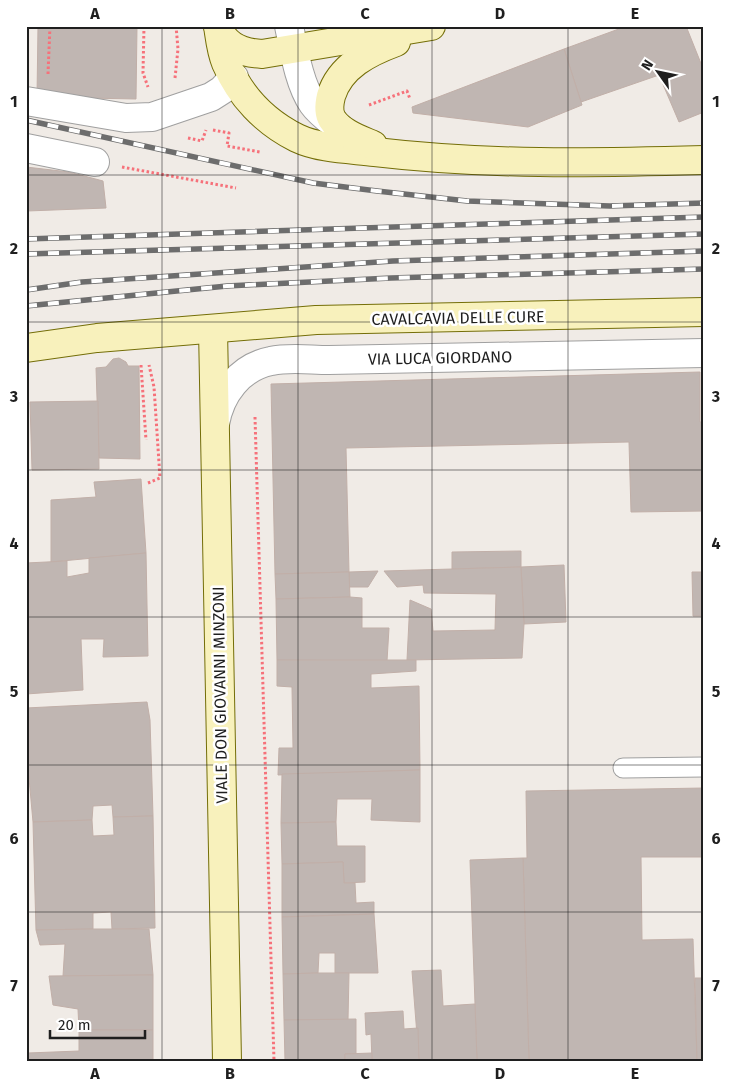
<svg xmlns="http://www.w3.org/2000/svg" width="730" height="1087" viewBox="0 0 730 1087" font-family="'Fira Sans',sans-serif">
<style>
.building{fill:#c0b6b2;stroke:#c1afa8}
.lines{fill:none;stroke-linecap:round;stroke-linejoin:round}
.lane-casing{stroke:#a0a0a0;stroke-width:21}
.street-casing{stroke:#a0a0a0;stroke-width:30}
.secondary-casing{stroke:#746e08;stroke-width:30}
.path{stroke:#f6717a;stroke-width:3;stroke-dasharray:2.5 2.5;stroke-linecap:butt}
.lane{stroke:#fff;stroke-width:19}
.street{stroke:#fff;stroke-width:28}
.secondary{stroke:#f8f1bc;stroke-width:28}
.rail-casing{stroke:#6d6d6d;stroke-width:5.5}
.rail{stroke:#fff;stroke-width:4;stroke-dasharray:11;stroke-linecap:butt}
.grid{fill:none;stroke:#1f1f1f;stroke-width:1;stroke-opacity:0.55}
.labels{text-anchor:middle;dominant-baseline:central;stroke-width:5;stroke-linejoin:round;paint-order:stroke}
.street-label{font-size:16px;fill:#1f1f1f;stroke:#fff}
.neatline{fill:none;stroke:#1f1f1f;stroke-width:2}
.grid-label{font-size:16px;text-anchor:middle;font-weight:bold;fill:#1f1f1f}
</style>
<rect width="100%" height="100%" fill="#f0ebe6"/>
<!-- building -->
<g class="building">
<path d="M38,26H137L136,99L37,97Z"/>
<path d="M627,26H686L704,71V112L679,122L659,75L581,102L564,49Z"/>
<path d="M564,49L582,105L528,127L413,113L412,107Z"/>
<path d="M26,167L69,172L103,181L106,208L27,211Z"/>
<path d="M119,358L126,362L128,366H139L140,459L99,458L96,368L106,367L113,359Z"/>
<path d="M700,372V422H704V511L631,512L629,442L346,448L349,572L275,574L271,384Z"/>
<path d="M98,401L99,469L32,470L30,402Z"/>
<path d="M141,479L146,553L51,562V500L96,497L94,482Z"/>
<path d="M521,551V567L452,569V552Z"/>
<path d="M146,553L148,656L103,657L104,639H81L83,690L26,694V563L67,561V577L89,573V558Z"/>
<path d="M564,565L566,622L524,624L521,567Z"/>
<path d="M521,567L524,624L522,658L407,660L410,600L431,609L433,631L495,630L496,594L424,593L423,585L397,587L384,571Z"/>
<path d="M378,571L368,587H349V572Z"/>
<path d="M349,572L350,597L276,599L275,574Z"/>
<path d="M692,572H704V616H693Z"/>
<path d="M350,597L362,598V628H389L387,661L277,660L276,599Z"/>
<path d="M277,660H416V671L371,674V688L419,686L420,770L278,775L279,748H293L292,687L277,686Z"/>
<path d="M147,702L150,720L153,816L113,817L112,805L93,806L92,820L33,822L26,745V708Z"/>
<path d="M420,770V822L371,820L372,799H337L336,822L281,823L282,774Z"/>
<path d="M704,788V857H641L642,940L693,939L697,1061H529L523,858H527L526,791Z"/>
<path d="M153,816L155,928L112,929L111,912L93,913V929L36,930L33,822L92,820L93,836L114,835L113,817Z"/>
<path d="M336,822L337,846H365V882L344,883L343,862L282,864L281,823Z"/>
<path d="M523,858L529,1061H477L470,860Z"/>
<path d="M343,862L344,883H355L356,903L374,902V914L282,917V864Z"/>
<path d="M374,914L378,973H335V953H319L318,973L283,974L282,917Z"/>
<path d="M93,929H149L153,975L63,976L65,944L40,945L36,930Z"/>
<path d="M441,970L443,1006L475,1004L477,1061H419L412,971Z"/>
<path d="M318,973H349L348,1020H284L283,974Z"/>
<path d="M153,975V1030H79L78,1009L53,1005L49,976Z"/>
<path d="M695,978H704V1061H697Z"/>
<path d="M403,1011L404,1029L418,1028L419,1061H372L371,1034L366,1035L365,1013Z"/>
<path d="M356,1019V1054H345V1061H285L284,1020Z"/>
<path d="M79,1030H153V1061H29L28,1053L79,1051Z"/>
<path d="M372,1053V1061H345V1054Z"/>
</g>
<g class="lines">
<!-- lane casing -->
<g class="lane-casing">
<path id="lane" d="M623,768L704,767"/>
</g>
<!-- street casing -->
<g class="street-casing">
<g id="street">
<path d="M289,26C294,50 299,84 313,104C320,114 332,122 342,130"/>
<path d="M26,101L126,118L152,117L211,97L222,90L234,77"/>
<path d="M26,148L95,162"/>
<path d="M215,424C220,394 240,367 271,361C289,357 310,360 329,360L704,353"/>
</g>
</g>
<!-- secondary casing -->
<g class="secondary-casing">
<g id="secondary">
<path d="M218,26C220,39 221,51 226,63C240,96 265,122 297,138C320,149 351,149 375,152C485,165 594,163 704,160"/>
<path d="M218,26C224,46 242,53 262,54L431,26"/>
<path d="M373,145C359,139 341,133 332,119C328,112 329,104 331,96C340,66 369,52 396,42"/>
<path d="M213,329L227,1061"/>
<path d="M26,348L97,338L316,320L704,312"/>
</g>
</g>
<!-- path -->
<g class="path">
<path d="M144,26L143,73L148,87"/>
<path d="M48,74L50,26"/>
<path d="M175,78L178,49L176,26"/>
<path d="M369,105L407,91L410,99"/>
<path d="M213,130L229,133L227,146L260,152"/>
<path d="M188,138L202,141L206,130"/>
<path d="M122,167L236,188"/>
<path d="M141,365L146,440"/>
<path d="M255,417L274,1061"/>
<path d="M148,483L160,478L154,387L149,365"/>
</g>
<!-- lane -->
<use href="#lane" class="lane"/>
<!-- street -->
<use href="#street" class="street"/>
<!-- secondary -->
<use href="#secondary" class="secondary"/>
<!-- rail casing -->
<g class="rail-casing">
<g id="rail">
<path d="M26,120L313,183L377,191L467,201L610,206L704,203"/>
<path d="M26,239L704,217"/>
<path d="M26,254L704,234"/>
<path d="M26,290L82,282L393,261L704,251"/>
<path d="M26,306L227,286L391,278L704,269"/>
</g>
</g>
<!-- rail -->
<use href="#rail" class="rail"/>
</g>
<!-- grid -->
<path class="grid" d="M162,26V1061M298,26V1061M432,26V1061M568,26V1061M26,175H704M26,322H704M26,470H704M26,617H704M26,765H704M26,912H704"/>
<g class="labels">
<!-- street labels -->
<g class="street-label">
<text transform="translate(458 318) rotate(-1)">CAVALCAVIA DELLE CURE</text>
<text transform="translate(440 358) rotate(-1)">VIA LUCA GIORDANO</text>
<text transform="translate(220 695) rotate(-91)">VIALE DON GIOVANNI MINZONI</text>
</g>
</g>
<!-- border -->
<rect width="730" height="1087" fill="none" stroke="#ffffff" stroke-width="55"/>
<!-- north arrow -->
<g transform="translate(658 72) rotate(303)" stroke="#ffffff" stroke-width="4" paint-order="stroke">
<path d="M0-4L9 19L0 12L-9 19Z" fill="#1f1f1f"/>
<text y="-8" font-size="14" font-weight="bold" text-anchor="middle" fill="#1f1f1f">N</text>
</g>
<!-- scale -->
<path d="M50 1030v8h95v-8" fill="none" stroke="#1f1f1f" stroke-width="2.5"/>
<text x="58" y="1030" font-size="15" fill="#1f1f1f" stroke="#ffffff" stroke-width="4" paint-order="stroke">20 m</text>
<rect x="28" y="28" width="674" height="1032" class="neatline"/>
<g class="grid-label">
<text x="95" y="19">A</text>
<text x="230" y="19">B</text>
<text x="365" y="19">C</text>
<text x="500" y="19">D</text>
<text x="635" y="19">E</text>
<text x="14" y="107">1</text>
<text x="716" y="107">1</text>
<text x="14" y="254">2</text>
<text x="716" y="254">2</text>
<text x="14" y="402">3</text>
<text x="716" y="402">3</text>
<text x="14" y="549">4</text>
<text x="716" y="549">4</text>
<text x="14" y="697">5</text>
<text x="716" y="697">5</text>
<text x="14" y="844">6</text>
<text x="716" y="844">6</text>
<text x="14" y="991">7</text>
<text x="716" y="991">7</text>
<text x="95" y="1079">A</text>
<text x="230" y="1079">B</text>
<text x="365" y="1079">C</text>
<text x="500" y="1079">D</text>
<text x="635" y="1079">E</text>
</g>
</svg>
